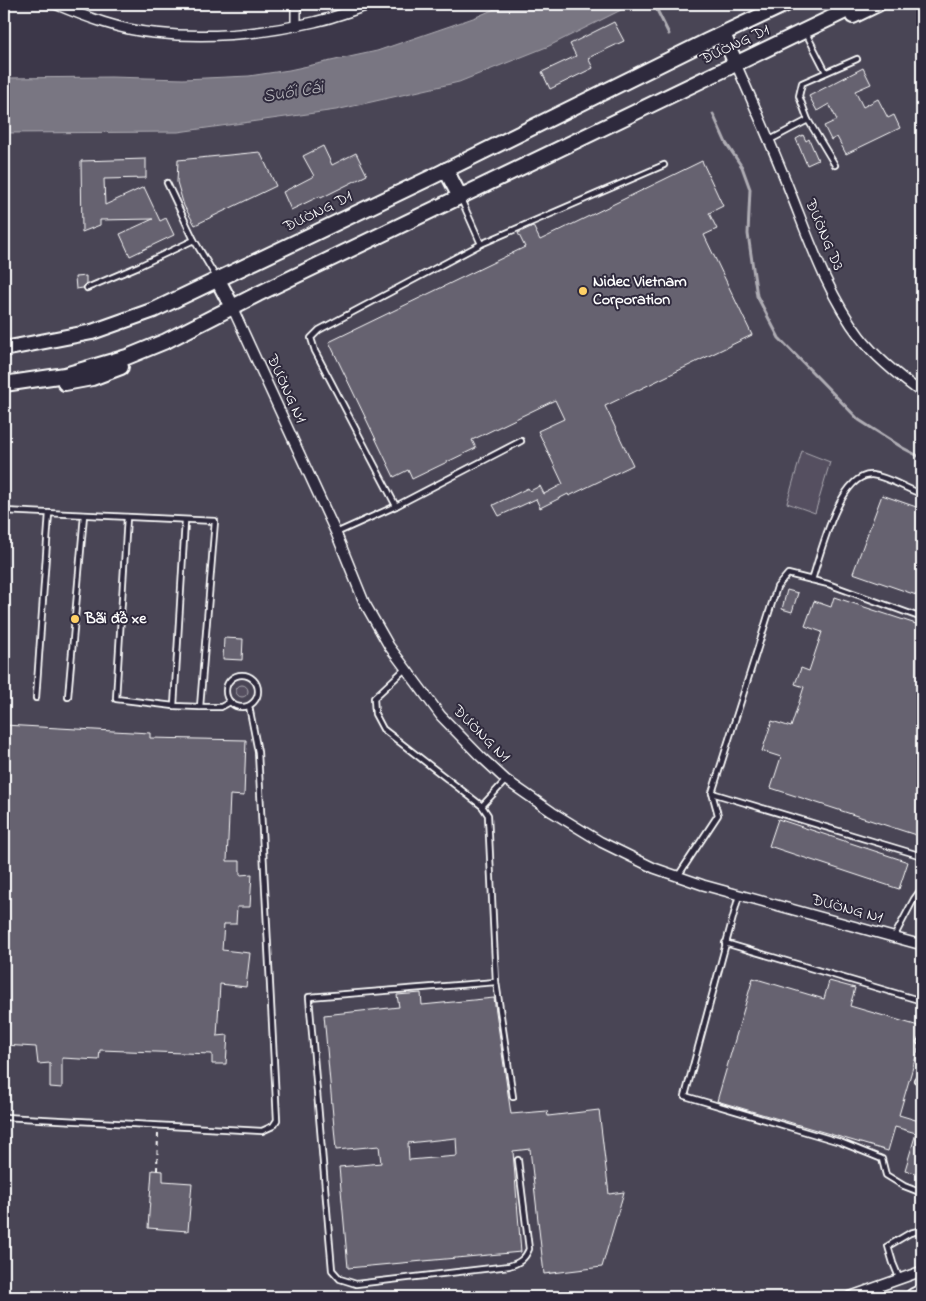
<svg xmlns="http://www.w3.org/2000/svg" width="926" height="1301" viewBox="0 0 926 1301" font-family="'Indie Flower',sans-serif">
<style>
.built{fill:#494455}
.green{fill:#555060;stroke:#aaa8b0}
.water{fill:#797682;stroke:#afadb4}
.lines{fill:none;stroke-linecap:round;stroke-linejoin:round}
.stream{stroke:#afadb4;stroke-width:3}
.building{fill:#666270;stroke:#fff;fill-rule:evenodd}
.lane-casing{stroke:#fff;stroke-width:8}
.street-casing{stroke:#fff;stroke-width:12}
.primary-casing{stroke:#fff;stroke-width:18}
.highway-casing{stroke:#fff;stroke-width:20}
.path{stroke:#fff;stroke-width:2;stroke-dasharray:4 4;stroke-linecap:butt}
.lane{stroke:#2f2a3d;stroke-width:4.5}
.street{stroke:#2f2a3d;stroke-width:9}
.primary{stroke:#2f2a3d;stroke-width:14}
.highway{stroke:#2f2a3d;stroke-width:16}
.poi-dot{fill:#ffd166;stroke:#2f2a3d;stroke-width:2}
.labels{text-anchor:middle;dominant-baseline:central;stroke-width:4;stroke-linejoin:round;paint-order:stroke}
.street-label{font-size:16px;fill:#fff;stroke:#2f2a3d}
.poi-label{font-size:16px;font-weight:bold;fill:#fff;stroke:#2f2a3d;text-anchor:start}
.water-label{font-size:18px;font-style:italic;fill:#b5b4ba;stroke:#2f2a3d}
</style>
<rect width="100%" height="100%" fill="#3c3749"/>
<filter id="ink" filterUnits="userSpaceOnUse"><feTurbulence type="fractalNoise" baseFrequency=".02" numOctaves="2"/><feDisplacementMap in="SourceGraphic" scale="10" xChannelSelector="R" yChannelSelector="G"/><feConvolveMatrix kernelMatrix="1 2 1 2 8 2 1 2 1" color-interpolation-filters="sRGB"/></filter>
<g filter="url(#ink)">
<!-- built -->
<path class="built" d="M633,4H922V1281L887,1297H4V133L178,132L336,110L459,82L549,46Z"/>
<!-- green -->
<g class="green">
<path d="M802,451L830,462L815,513L787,503Z"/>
<circle cx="242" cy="691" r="6"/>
</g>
<!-- water -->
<path class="water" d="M506,4H633L549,46L459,82L336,110L178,132L4,133V78L111,77L183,79L249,76L289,70L377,51L476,17Z"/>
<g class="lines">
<!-- stream -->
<g class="stream">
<path d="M654,4L669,34"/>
<path d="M713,114L726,143L742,167L750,189L748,234L757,296L779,338L859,420L903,448L922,458"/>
</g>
</g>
<!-- building -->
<g class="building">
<path d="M614,22L624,41L588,58L593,68L550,89L542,72L576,56L570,44Z"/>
<path d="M863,68L871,84L855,91L863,107L878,99L888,118L894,115L900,128L846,154L837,137L831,140L824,126L837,120L829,104L817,111L809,96Z"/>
<path d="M803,135L806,141L809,139L818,160L807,165L796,139Z"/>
<path d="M323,146L332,165L356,153L367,175L321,198L320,196L291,210L283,192L314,176L303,156Z"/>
<path d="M260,152L276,186L195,225L184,206L177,182L178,160Z"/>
<path d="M146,159V178L104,179L105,205L144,187L160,221L166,218L174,235L130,256L120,234L153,219L100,220V225L82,232L81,161Z"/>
<path d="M702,161L723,206L709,213L717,229L704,235L752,335L605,406L633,465L569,496L568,494L540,508L536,499L499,516L493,505L528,488L530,491L540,486L544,494L563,484L538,431L564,419L555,400L472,440L476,448L412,479L408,470L394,477L329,342L525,247L518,233L533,226L540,240Z"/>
<path d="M86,276V284L83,288L76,289L75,277Z"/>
<path d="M882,495L922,509V597L853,573Z"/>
<path d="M787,590L798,593L792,612L782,609Z"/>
<path d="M834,597L922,626V837L771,788L781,757L762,751L772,721L791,727L804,687L795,684L801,668L809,671L822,632L805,626L814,601L831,607Z"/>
<path d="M224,638L243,639L242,660L223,659Z"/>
<path d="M4,725L150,733V738L246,740L244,796L230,795L227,861H240V875L252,874L250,907H237L236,924H224L222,950L250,953L246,987L220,984L217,1036L228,1035L226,1064H212V1054L100,1050L99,1060L62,1058V1088L50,1087V1063L38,1064L36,1047L4,1045Z"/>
<path d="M778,819L908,862L899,889L769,846Z"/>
<path d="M753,978L824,999L829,981L855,988L850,1006L922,1027L921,1038L916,1041L919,1046L899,1115L919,1121L920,1119H922V1175L905,1170L916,1133L895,1127L888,1151L717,1101Z"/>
<path d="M421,993L422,1005L494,998L511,1114L547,1111L548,1116L599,1110L609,1194L624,1192L602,1267L544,1274L530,1149L513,1151L521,1252L348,1268L339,1167L381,1163L379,1146L336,1150L324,1015L399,1007L397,995ZM456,1138L457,1156L409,1160L408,1143Z"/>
<path d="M152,1170L163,1171V1181L192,1183L188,1231L148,1228Z"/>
</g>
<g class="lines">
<!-- lane casing -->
<g class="lane-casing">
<g id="lane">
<path d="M808,37L826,72"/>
<path d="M808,120L799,96L802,83L857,59"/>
<path d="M770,140L808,120L835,165"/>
<path d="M167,183L194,240L216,277"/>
<path d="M461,199L481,244"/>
<path d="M87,288L139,266L194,240"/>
<path d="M396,506L315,351L311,338L319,330L481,244L664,165"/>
<path d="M4,511L215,521L200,707"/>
<path d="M127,517L116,699L174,706L200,707H221L230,702"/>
<path d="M336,533L396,506L521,441"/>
<path d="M4,542L5,511"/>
<path d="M812,580C820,556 839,473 872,475C889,477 906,489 922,494"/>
<path d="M405,669L374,698L375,714L383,729L482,806L488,815L496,982L513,1097"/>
<circle cx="242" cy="691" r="16"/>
<path d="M68,697L84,515"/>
<path d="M36,698L49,513"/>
<path d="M174,706L185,521"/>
<path d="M712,793L922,856"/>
<path d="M482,806L506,780"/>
<path d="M678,876L718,815L712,793L777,587L788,574L828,584L922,618"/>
<path d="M739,895L685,1096L840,1142L882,1159L886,1175L904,1186L922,1193"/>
<path d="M894,937L914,899L922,888"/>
<path d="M725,943L922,1001"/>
<path d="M496,982L309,997L332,1270L340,1279L356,1284L509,1266C519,1263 525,1259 529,1249L518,1160"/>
<path d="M920,1042L922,1043"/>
<path d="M917,1080L922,1082"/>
<path d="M4,1117L262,1131L273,1126L277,1120L258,752L249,706"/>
<path d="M900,1280L893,1263L888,1246L910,1233L922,1230"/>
</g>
</g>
<!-- street casing -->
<g class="street-casing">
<g id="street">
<path d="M55,4C86,17 120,30 154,33C207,39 262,34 314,22C333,18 353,10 372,4"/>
<path d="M296,26V4"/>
<path d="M736,64C755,107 774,150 791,194C810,242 828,295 860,337C877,359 900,377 922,393"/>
<path d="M232,307L336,533L364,602L389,646L441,716L480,756L506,780L552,812L601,842L654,868L703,885L922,945"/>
<path d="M849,1297L922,1271"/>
</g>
</g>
<!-- primary casing -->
<g class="primary-casing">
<g id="primary">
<path d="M853,16L878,4"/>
<path d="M723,34L736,64"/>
<path d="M446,170L460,197"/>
<path d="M218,280L232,307"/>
<path d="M4,349L92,332L154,310L432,177L707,41L786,4"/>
<path d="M65,383L92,378L121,367"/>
<path d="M4,384L65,375L127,357L166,341L258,294L860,4"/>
</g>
</g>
<!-- highway casing -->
<g class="highway-casing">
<path id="highway" d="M914,1297L922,1293"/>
</g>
<!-- path -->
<path class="path" d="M157,1170L158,1133"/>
<!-- lane -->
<use href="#lane" class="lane"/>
<!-- street -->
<use href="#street" class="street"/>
<!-- primary -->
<use href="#primary" class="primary"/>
<!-- highway -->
<use href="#highway" class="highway"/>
</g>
</g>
<!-- markers -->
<g class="poi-dot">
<circle cx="583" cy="291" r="5"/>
<circle cx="75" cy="619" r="5"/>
</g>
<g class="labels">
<!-- street labels -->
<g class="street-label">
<text transform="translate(735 45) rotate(-25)">ĐƯỜNG D1</text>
<text transform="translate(318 212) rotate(-26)">ĐƯỜNG D1</text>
<text transform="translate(824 235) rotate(67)">ĐƯỜNG D3</text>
<text transform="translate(286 389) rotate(65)">ĐƯỜNG N1</text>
<text transform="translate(481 734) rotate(45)">ĐƯỜNG N1</text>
<text transform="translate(847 909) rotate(15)">ĐƯỜNG N1</text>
</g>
<!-- poi labels -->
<g class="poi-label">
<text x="593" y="282">Nidec Vietnam<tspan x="593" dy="18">Corporation</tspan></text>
<text x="85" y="619">Bãi đỗ xe</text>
</g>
<!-- water labels -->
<g class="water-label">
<text transform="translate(293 93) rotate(-9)">Suối Cái</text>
</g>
</g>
<!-- margin -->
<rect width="926" height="1301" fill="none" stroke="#2f2a3d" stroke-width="20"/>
<rect x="10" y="10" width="906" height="1281" fill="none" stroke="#fff" stroke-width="2" filter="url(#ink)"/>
</svg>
